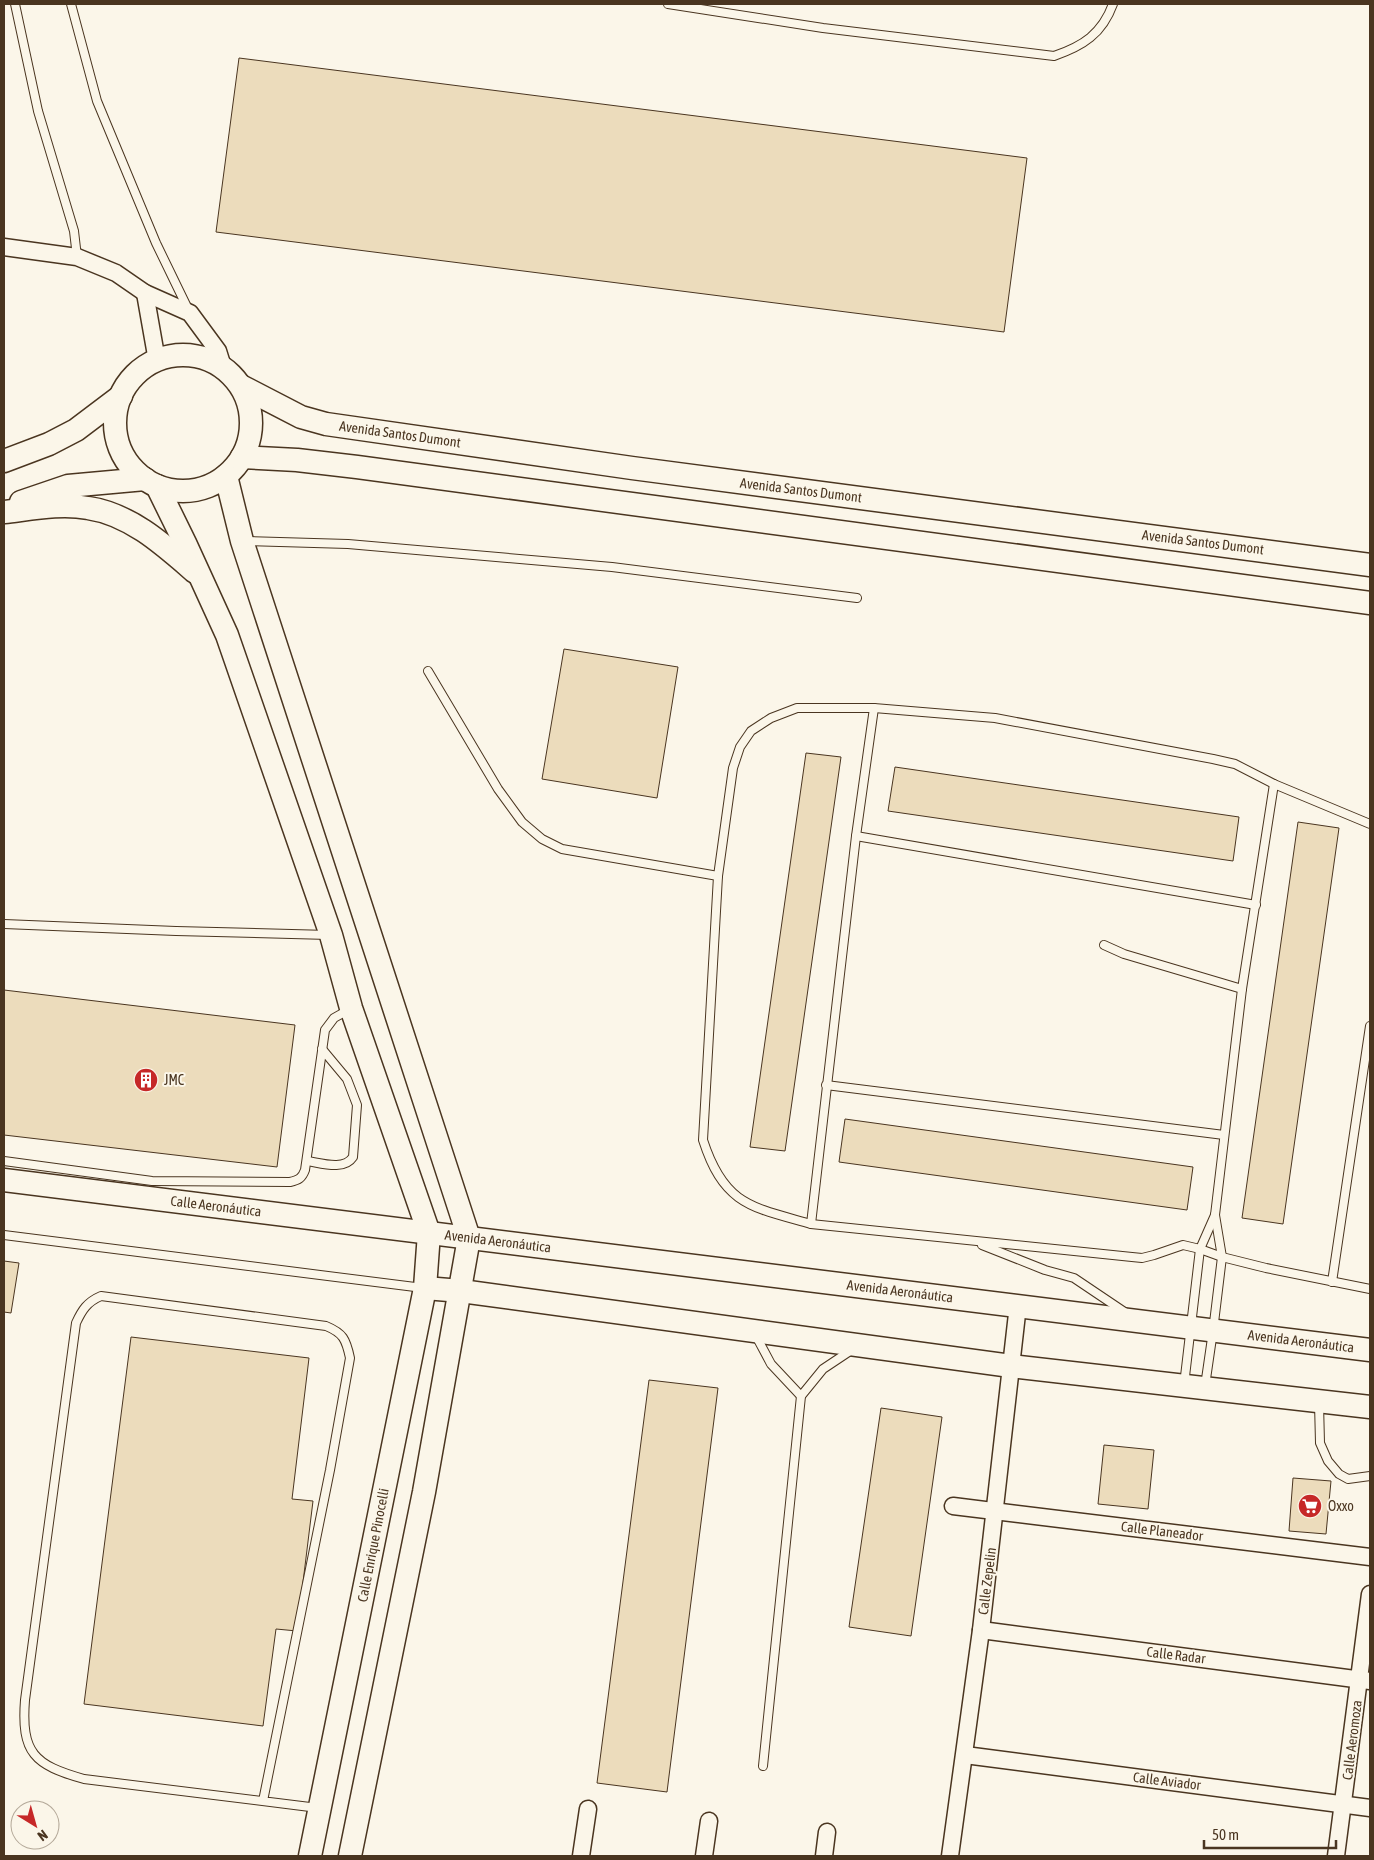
<svg xmlns="http://www.w3.org/2000/svg" width="1374" height="1860" viewBox="0 0 1374 1860" font-family="'Asap Condensed',sans-serif">
<style>
.building{fill:#ecdcbc;stroke:#4a3520}
.lines{fill:none;stroke-linecap:round;stroke-linejoin:round}
.service-casing{stroke:#4a3520;stroke-width:10}
.minor-casing{stroke:#4a3520;stroke-width:19}
.secondary-casing{stroke:#4a3520;stroke-width:25}
.service{stroke:#fbf6e9;stroke-width:8}
.minor{stroke:#fbf6e9;stroke-width:16}
.secondary{stroke:#fbf6e9;stroke-width:22}
.labels{text-anchor:middle;dominant-baseline:central;stroke-width:4;stroke-linejoin:round;paint-order:stroke}
.street-label{font-size:14px;fill:#4a3520;stroke:#fbf6e9}
.poi-label{font-size:14px;fill:#4a3520;stroke:#fbf6e9;text-anchor:start}
</style>
<rect width="100%" height="100%" fill="#fbf6e9"/>
<!-- building -->
<g class="building">
<path d="M239,58L1027,158L1004,332L216,232Z"/>
<path d="M564,649L678,667L657,798L542,779Z"/>
<path d="M806,753L841,757L785,1151L750,1147Z"/>
<path d="M895,767L1239,817L1233,861L888,811Z"/>
<path d="M1298,822L1339,828L1283,1224L1242,1218Z"/>
<path d="M4,990L295,1025L277,1167L4,1135Z"/>
<path d="M845,1119L1193,1167L1187,1210L839,1162Z"/>
<path d="M4,1261L19,1263L11,1313L4,1312Z"/>
<path d="M131,1337L309,1358L292,1499L313,1501L297,1631L276,1629L263,1726L84,1704Z"/>
<path d="M649,1380L718,1388L667,1792L597,1783Z"/>
<path d="M881,1408L942,1417L911,1636L849,1627Z"/>
<path d="M1104,1445L1154,1450L1148,1509L1098,1504Z"/>
<path d="M1293,1478L1331,1481L1326,1534L1289,1531Z"/>
</g>
<g class="lines">
<!-- service casing -->
<g class="service-casing">
<g id="service">
<path d="M15,4L38,111L74,231L77,257"/>
<path d="M71,4L97,101L156,243L188,309"/>
<path d="M668,4L823,28L1054,56C1083,46 1102,34 1113,4"/>
<path d="M244,541L348,544L612,567L857,598"/>
<path d="M428,671L498,789L522,822L542,839L562,849L718,876"/>
<path d="M1274,784L1235,764L1213,759L995,718L874,708H797L771,718L751,731L740,747L733,768L718,876L703,1140C724,1205 751,1207 811,1224L1132,1257L1142,1258L1154,1255L1183,1245L1200,1249L1222,1257L1266,1268L1370,1289"/>
<path d="M856,836L1256,905"/>
<path d="M4,924L176,931L329,935"/>
<path d="M1104,945L1124,954L1242,989"/>
<path d="M826,1085L1224,1135"/>
<path d="M4,1161L152,1181L290,1182C299,1180 302,1178 305,1170L325,1030L334,1018L350,1009"/>
<path d="M307,1161C321,1163 344,1171 353,1157L357,1105L347,1079L322,1049"/>
<path d="M811,1224L856,836L874,708"/>
<path d="M4,1235L423,1288"/>
<path d="M982,1245L1045,1270L1074,1278L1126,1313"/>
<path d="M1332,1282L1370,1026"/>
<path d="M755,1334L771,1364L801,1396"/>
<path d="M1184,1385L1200,1249L1215,1215L1242,989L1274,784L1370,824"/>
<path d="M1205,1386L1213,1331L1222,1257L1215,1215"/>
<path d="M1319,1403L1320,1443L1328,1461L1339,1474L1348,1479L1370,1476"/>
<path d="M763,1766L801,1396L823,1369L853,1349"/>
<path d="M263,1801L330,1470L350,1358C346,1339 343,1333 326,1326L101,1296C87,1302 82,1310 76,1323L25,1700C21,1753 34,1765 84,1779L318,1808"/>
</g>
</g>
<!-- minor casing -->
<g class="minor-casing">
<g id="minor">
<path d="M4,247L77,257L116,273L145,293L190,313L218,351L223,367"/>
<path d="M145,293L157,361"/>
<path d="M953,1506L1370,1557"/>
<path d="M981,1630L1370,1681"/>
<path d="M965,1755L1370,1808"/>
<path d="M581,1856L588,1809"/>
<path d="M704,1856L709,1821"/>
<path d="M824,1856L827,1832"/>
<path d="M950,1856L981,1630L1018,1305"/>
<path d="M1336,1856L1370,1594"/>
</g>
</g>
<!-- secondary casing -->
<g class="secondary-casing">
<g id="secondary">
<circle cx="183" cy="423" r="68"/>
<path d="M241,386L301,417L326,424L632,468L1370,565"/>
<path d="M242,457L297,460L357,467L1370,603"/>
<path d="M4,461L49,444L76,430L121,396"/>
<path d="M226,476L242,541L469,1238L424,1492L350,1856"/>
<path d="M157,486L185,543L227,635L331,935L351,1008L429,1233L425,1288L310,1856"/>
<path d="M21,502L68,486L145,479"/>
<path d="M4,512C31,509 61,503 88,508C130,514 164,545 195,572"/>
<path d="M4,1180L1370,1350"/>
<path d="M425,1288L461,1291L1011,1366L1370,1407"/>
</g>
</g>
<!-- service -->
<use href="#service" class="service"/>
<!-- minor -->
<use href="#minor" class="minor"/>
<!-- secondary -->
<use href="#secondary" class="secondary"/>
</g>
<!-- icons -->
<defs>
<g id="building-disc" transform="scale(1.25)"><circle r="9.5" fill="#c62828" stroke="#fbf6e9"/><path d="M-4-6H4V6H1V3H-1V6H-4ZM-2.5-4.3h1.7v1.8h-1.7ZM.8-4.3h1.7v1.8H.8ZM-2.5-1h1.7V.8h-1.7ZM.8-1h1.7V.8H.8Z" fill="#fff"/></g>
<g id="supermarket-disc" transform="scale(1.25)"><circle r="9.5" fill="#c62828" stroke="#fbf6e9"/><path d="M-6-5.5h2.5l.6 2H6L4.5 2H-2.5L-4.4-4H-6ZM-1.5 3.2a1.3 1.3 0 1 0 .1 0ZM3 3.2a1.3 1.3 0 1 0 .1 0Z" fill="#fff"/></g>
</defs>
<g fill-rule="evenodd">
<use href="#building-disc" x="146" y="1080"/>
<use href="#supermarket-disc" x="1310" y="1506"/>
</g>
<g class="labels">
<!-- street labels -->
<g class="street-label">
<text transform="translate(400 434) rotate(8)">Avenida Santos Dumont</text>
<text transform="translate(801 490) rotate(7)">Avenida Santos Dumont</text>
<text transform="translate(1203 542) rotate(7)">Avenida Santos Dumont</text>
<text transform="translate(216 1206) rotate(7)">Calle Aeronáutica</text>
<text transform="translate(498 1241) rotate(7)">Avenida Aeronáutica</text>
<text transform="translate(900 1291) rotate(7)">Avenida Aeronáutica</text>
<text transform="translate(1301 1341) rotate(7)">Avenida Aeronáutica</text>
<text transform="translate(1162 1531) rotate(7)">Calle Planeador</text>
<text transform="translate(373 1545) rotate(-79)">Calle Enrique Pinocelli</text>
<text transform="translate(987 1581) rotate(-83)">Calle Zepelin</text>
<text transform="translate(1176 1655) rotate(7)">Calle Radar</text>
<text transform="translate(1352 1740) rotate(-83)">Calle Aeromoza</text>
<text transform="translate(1167 1781) rotate(7)">Calle Aviador</text>
</g>
<!-- poi labels -->
<g class="poi-label">
<text x="164" y="1080">JMC</text>
<text x="1328" y="1506">Oxxo</text>
</g>
</g>
<!-- border -->
<rect width="1374" height="1860" fill="none" stroke="#4a3520" stroke-width="10"/>
<!-- north arrow -->
<g transform="translate(35 1825) rotate(143)"><circle r="24" fill="#fbf6e9" stroke="#b4a999"/>
<path d="M0-4L9 19L0 12L-9 19Z" fill="#c62828"/>
<text y="-8" font-size="14" font-weight="bold" text-anchor="middle" fill="#4a3520">N</text>
</g>
<!-- scale -->
<path d="M1204 1840v8h132v-8" fill="none" stroke="#4a3520" stroke-width="2.5"/>
<text x="1212" y="1840" font-size="15" fill="#4a3520" stroke="#fbf6e9" stroke-width="4" paint-order="stroke">50 m</text>
</svg>
